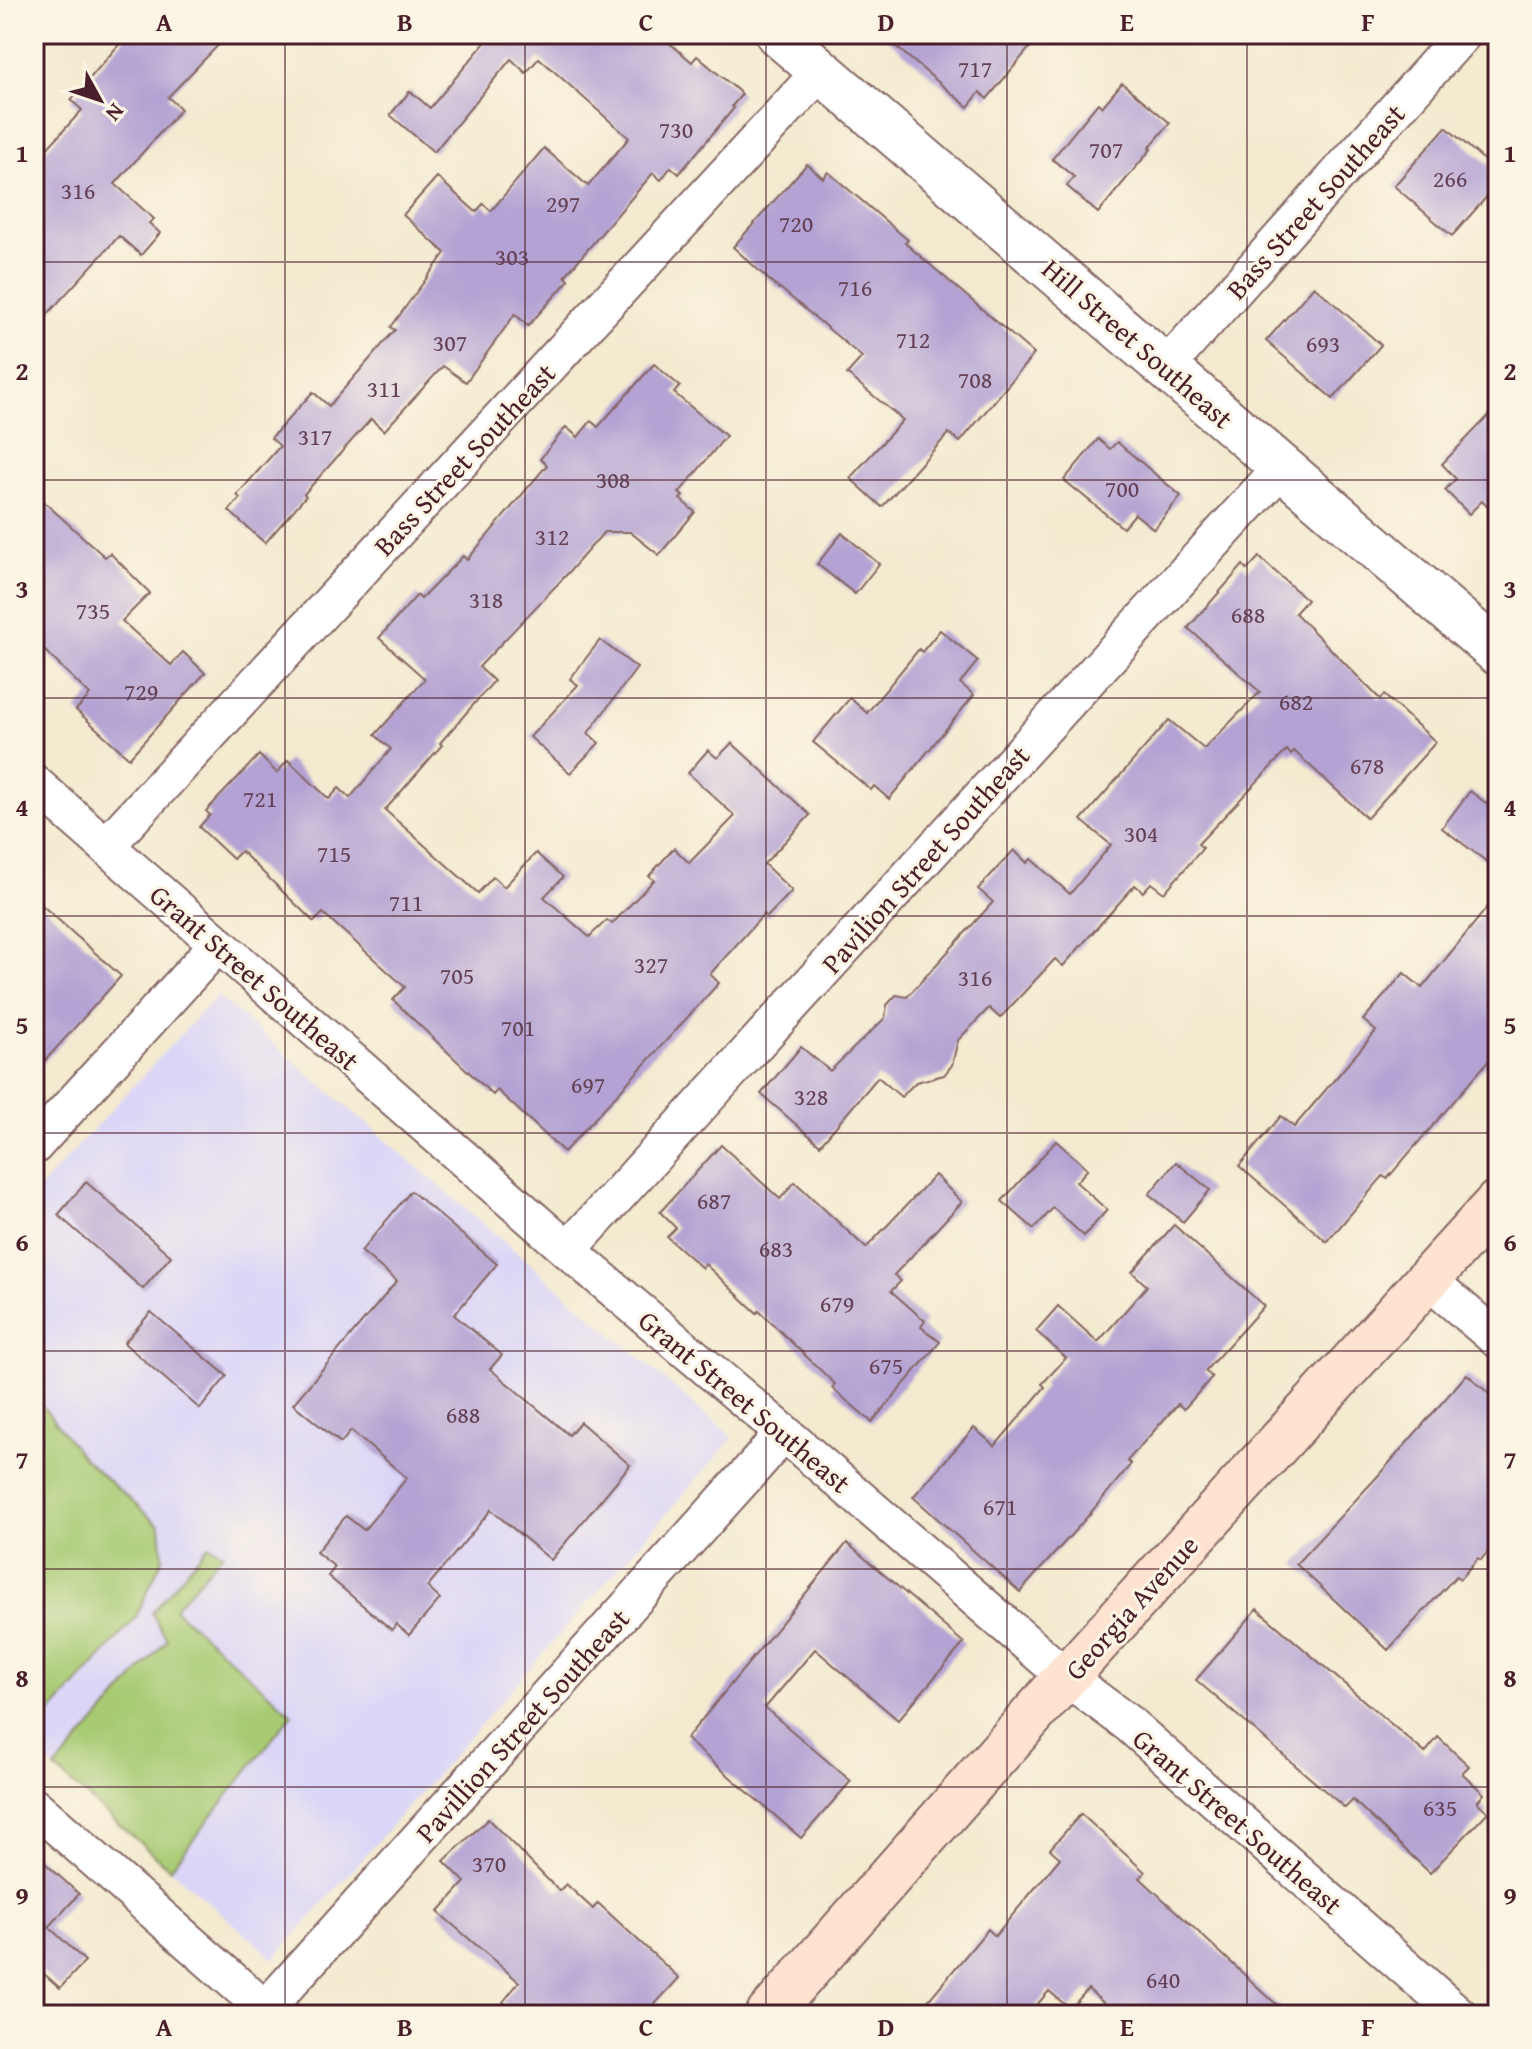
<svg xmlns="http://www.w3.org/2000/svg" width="1532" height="2049" viewBox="0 0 1532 2049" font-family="'Gentium Book Plus',serif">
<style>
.built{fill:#dbd6f7}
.green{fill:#a7ca73;stroke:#78744f;stroke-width:2}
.building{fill:#b3a2d3}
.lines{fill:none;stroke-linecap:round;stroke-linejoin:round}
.minor-casing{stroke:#856664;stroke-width:40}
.tertiary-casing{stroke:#856664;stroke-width:48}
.secondary-casing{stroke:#856664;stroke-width:48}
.minor{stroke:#fff;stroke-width:36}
.tertiary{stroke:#fff;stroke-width:44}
.secondary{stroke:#fee3d1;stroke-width:44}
.grid{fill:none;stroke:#4a1f2b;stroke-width:2;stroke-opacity:0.55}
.labels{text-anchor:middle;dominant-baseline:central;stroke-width:6;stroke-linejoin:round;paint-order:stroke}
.number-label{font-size:24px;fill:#644055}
.street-label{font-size:28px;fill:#4a1f2b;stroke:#fcf5e5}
.neatline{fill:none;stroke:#4a1f2b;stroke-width:3}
.grid-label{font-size:26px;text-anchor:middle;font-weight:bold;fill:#4a1f2b}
</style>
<rect width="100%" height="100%" fill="#fcf5e5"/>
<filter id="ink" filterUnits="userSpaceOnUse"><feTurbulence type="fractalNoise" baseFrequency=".0125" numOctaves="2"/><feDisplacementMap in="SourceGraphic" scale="16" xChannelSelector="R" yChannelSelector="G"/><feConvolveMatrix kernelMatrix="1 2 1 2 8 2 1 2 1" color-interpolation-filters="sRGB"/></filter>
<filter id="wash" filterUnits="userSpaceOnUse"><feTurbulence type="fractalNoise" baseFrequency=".006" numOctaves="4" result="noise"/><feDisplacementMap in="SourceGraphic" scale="32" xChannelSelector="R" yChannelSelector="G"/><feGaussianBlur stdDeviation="1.8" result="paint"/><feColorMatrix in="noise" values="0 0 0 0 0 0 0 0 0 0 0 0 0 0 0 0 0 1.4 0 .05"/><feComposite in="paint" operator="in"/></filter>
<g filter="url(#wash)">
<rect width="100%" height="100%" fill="#f3eacf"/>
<!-- built -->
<path class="built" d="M217,995L733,1438L274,1959L34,1751V1194Z"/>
<!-- green -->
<g class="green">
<path d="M34,1395L83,1458L160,1526L163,1558L135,1619L34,1732Z"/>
<path d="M208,1545L223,1553L174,1609L292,1714L170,1869L55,1769L167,1640L152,1613Z"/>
</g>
<g id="blocks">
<!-- building -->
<g class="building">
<path d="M128,34H229L168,97L181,109L115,184L154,219L149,223L160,233L141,255L119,236L34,329V163L82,110L71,100Z"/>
<path d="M484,34H659L692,62L697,56L742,94L732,106L734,108L679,174L671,167L661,180L653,173L565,276L569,280L528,326L515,314L466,382L443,366L384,431L371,419L304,494L306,496L265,543L229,511L240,498L237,495L280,446L271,438L313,392L329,406L395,330L391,327L445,253L403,215L437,177L476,212L483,204L491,211L544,148L588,186L629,138L539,58L526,73L511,59L434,152L390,115L410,91L430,108L489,38Z"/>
<path d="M881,34H1041L987,99L980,92L968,107Z"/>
<path d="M1122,83L1170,123L1149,148L1151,149L1098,213L1067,186L1074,177L1052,159L1098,103L1102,107Z"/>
<path d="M1446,127L1498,172V184L1452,236L1394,186Z"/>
<path d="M807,164L823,178L828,172L908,240L905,243L1034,354L960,442L949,433L882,507L850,478L903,420L847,374L862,357L780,288L779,289L733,247Z"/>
<path d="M1314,286L1381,345L1333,399L1266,341Z"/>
<path d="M654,364L680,386L674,393L726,436L679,493L683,496L680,499L695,512L659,555L630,532H604L570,571L479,667L494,681L440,743L442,745L385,810L478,893L493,877L504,887L536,853L563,877L544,897L589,937L607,920L612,924L654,880L649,876L674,848L689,863L735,816L688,773L708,750L717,758L732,743L810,815L764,864L792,891L767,917L764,914L710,974L719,983L564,1152L497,1090L493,1095L393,1000L405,987L323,913L314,922L241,851L233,859L199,827L210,815L206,811L259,755L277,773L288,760L329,799L339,788L350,798L391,749L375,735L425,679L379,638L417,595L421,599L463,556L467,560L547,465L540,459L566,427L578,437L591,421L598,427Z"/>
<path d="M1498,406V518L1482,501L1469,514L1445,490L1456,479L1442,464Z"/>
<path d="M1098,439L1110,449L1117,442L1181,496L1154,529L1135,514L1123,528L1064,480Z"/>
<path d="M34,493L105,557L110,553L150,593L122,621L171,665L183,652L205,673L129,758L76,710L90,695L34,640Z"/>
<path d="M842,533L879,564L855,594L817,564Z"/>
<path d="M1259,557L1307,600L1295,613L1380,699L1384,695L1436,742L1367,818L1294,751L1291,755L1287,750L1198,844L1203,848L1164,893L1151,883L1143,892L1135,885L1063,966L1055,959L1000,1018L989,1008L958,1040L952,1065L944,1075L916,1082L901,1097L878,1077L820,1145L761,1094L801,1047L830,1071L885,1018L887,1005L896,995L907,997L993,902L978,889L1014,850L1027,863L1031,859L1070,894L1111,845L1081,820L1169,720L1204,749L1260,692L1188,628L1243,565L1247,570Z"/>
<path d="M940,630L978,661L960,683L974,695L889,799L874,786L871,790L813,742L850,698L867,713L919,649L922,652Z"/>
<path d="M600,640L637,668L588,733L599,743L570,773L530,737L578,685L570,679Z"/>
<path d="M1470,791L1498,812V870L1442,828Z"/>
<path d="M1498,894V1050L1387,1179L1383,1176L1327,1242L1239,1166L1281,1116L1294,1127L1376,1031L1363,1020L1404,973L1422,988Z"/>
<path d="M34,898L121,976L34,1073Z"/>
<path d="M1056,1141L1088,1169L1076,1182L1107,1210L1084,1236L1053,1208L1034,1229L1002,1201Z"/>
<path d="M721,1145L780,1199L795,1182L866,1248L935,1175L962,1202L894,1275L901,1281L891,1291L925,1321L921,1327L940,1342L872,1422L832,1388L835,1384L759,1311L757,1313L705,1264L702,1268L667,1237L676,1228L660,1212Z"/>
<path d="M1176,1162L1210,1190L1183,1222L1149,1194Z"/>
<path d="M86,1182L171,1256L143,1289L58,1215Z"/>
<path d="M411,1191L497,1264L454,1315L502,1355L490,1369L569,1435L580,1422L630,1465L551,1560L491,1510L427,1587L440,1599L409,1635L396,1624L392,1630L328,1576L335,1567L316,1552L346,1516L364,1530L407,1478L351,1431L341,1443L293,1404L397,1281L361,1251Z"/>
<path d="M1174,1225L1264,1306L1205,1371L1212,1377L1184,1409L1178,1404L1127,1461L1131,1464L1088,1516L1020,1592L913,1497L974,1428L995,1446L1045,1387L1042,1384L1066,1358L1036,1331L1058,1306L1098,1342L1147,1286L1132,1272Z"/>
<path d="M151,1312L227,1376L200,1409L124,1343Z"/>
<path d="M1467,1374L1498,1402V1539L1481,1560L1478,1558L1460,1579L1456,1576L1388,1650L1296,1564L1377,1477Z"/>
<path d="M847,1543L964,1643L898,1720L815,1649L765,1708L851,1781L801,1838L686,1739Z"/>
<path d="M1257,1609L1425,1753L1438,1737L1469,1766L1462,1773L1484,1794L1477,1802L1488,1812L1430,1873L1353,1800L1345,1808L1196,1680Z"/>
<path d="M1081,1814L1145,1872L1140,1878L1288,2015H1117L1088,1989L1070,2009L1049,1991L1028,2015H916L988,1929L995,1936L1060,1858L1050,1849Z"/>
<path d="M488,1819L559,1891L566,1884L593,1909L598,1903L679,1978L645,2015H519L503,2002L519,1982L438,1912L465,1882L444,1861Z"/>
<path d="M34,1853L79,1894L49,1927L85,1961L60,1988L34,1965Z"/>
</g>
</g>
</g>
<g filter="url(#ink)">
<use href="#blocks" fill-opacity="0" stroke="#856664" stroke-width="2"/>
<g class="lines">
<!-- minor casing -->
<g class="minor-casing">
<g id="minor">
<path d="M1166,367L1463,34"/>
<path d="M34,783L592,1271L783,1432L1066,1677L1129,1724L1459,2015"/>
<path d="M106,846L821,71"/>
<path d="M34,1146L218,944"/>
<path d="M568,1250L1282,467"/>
<path d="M1428,1280L1498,1340"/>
<path d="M34,1806L265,2009"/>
<path d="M260,2015L762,1458L783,1432"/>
</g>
</g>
<!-- tertiary casing -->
<g class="tertiary-casing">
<path id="tertiary" d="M778,34L1498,653"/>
</g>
<!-- secondary casing -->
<g class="secondary-casing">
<path id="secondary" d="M768,2015L1066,1677L1498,1202"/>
</g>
<!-- minor -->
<use href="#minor" class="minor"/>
<!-- tertiary -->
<use href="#tertiary" class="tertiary"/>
<!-- secondary -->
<use href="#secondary" class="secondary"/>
</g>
</g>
<!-- grid -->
<path class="grid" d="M285,34V2015M525,34V2015M766,34V2015M1007,34V2015M1247,34V2015M34,262H1498M34,480H1498M34,698H1498M34,916H1498M34,1133H1498M34,1351H1498M34,1569H1498M34,1787H1498"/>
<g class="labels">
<!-- number labels -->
<g class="number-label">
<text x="975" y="68">717</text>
<text x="676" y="129">730</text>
<text x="1106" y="149">707</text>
<text x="1450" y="178">266</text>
<text x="78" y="190">316</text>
<text x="563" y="203">297</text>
<text x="796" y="223">720</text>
<text x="512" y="256">303</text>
<text x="855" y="287">716</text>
<text x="913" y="339">712</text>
<text x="450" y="342">307</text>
<text x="1323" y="343">693</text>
<text x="975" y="379">708</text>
<text x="384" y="388">311</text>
<text x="315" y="436">317</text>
<text x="613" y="479">308</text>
<text x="1122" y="488">700</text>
<text x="552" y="536">312</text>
<text x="486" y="599">318</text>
<text x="93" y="610">735</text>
<text x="1248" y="614">688</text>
<text x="141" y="691">729</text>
<text x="1296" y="701">682</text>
<text x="1367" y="765">678</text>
<text x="260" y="798">721</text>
<text x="1141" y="833">304</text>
<text x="334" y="853">715</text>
<text x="406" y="902">711</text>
<text x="651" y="964">327</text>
<text x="457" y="975">705</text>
<text x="975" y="977">316</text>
<text x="518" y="1027">701</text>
<text x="588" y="1084">697</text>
<text x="811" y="1096">328</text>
<text x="714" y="1200">687</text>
<text x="776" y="1248">683</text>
<text x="837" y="1303">679</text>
<text x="886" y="1365">675</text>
<text x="463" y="1414">688</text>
<text x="1000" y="1506">671</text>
<text x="1440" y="1807">635</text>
<text x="489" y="1863">370</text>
<text x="1163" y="1979">640</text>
</g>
<!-- street labels -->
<g class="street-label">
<text transform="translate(1315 201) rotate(-48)">Bass Street Southeast</text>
<text transform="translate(1138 343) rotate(41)">Hill Street Southeast</text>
<text transform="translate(464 459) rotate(-47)">Bass Street Southeast</text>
<text transform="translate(925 859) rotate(-48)">Pavilion Street Southeast</text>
<text transform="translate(255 977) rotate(41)">Grant Street Southeast</text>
<text transform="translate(745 1401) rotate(40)">Grant Street Southeast</text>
<text transform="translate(1131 1607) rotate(-48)">Georgia Avenue</text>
<text transform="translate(522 1725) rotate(-48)">Pavillion Street Southeast</text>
<text transform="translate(1238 1821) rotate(41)">Grant Street Southeast</text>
</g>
</g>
<!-- margin -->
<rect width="1532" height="2049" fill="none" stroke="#fcf5e5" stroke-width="88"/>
<!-- north arrow -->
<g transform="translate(100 100) rotate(130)" stroke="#fcf5e5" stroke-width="6" paint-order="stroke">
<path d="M0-6L14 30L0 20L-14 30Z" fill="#4a1f2b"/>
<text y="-12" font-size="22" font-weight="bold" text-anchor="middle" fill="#4a1f2b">N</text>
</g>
<rect x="44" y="44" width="1444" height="1961" class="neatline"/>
<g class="grid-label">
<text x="164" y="31">A</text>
<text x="405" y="31">B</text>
<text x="646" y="31">C</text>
<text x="886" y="31">D</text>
<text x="1127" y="31">E</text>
<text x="1368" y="31">F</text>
<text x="22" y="162">1</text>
<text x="1510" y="162">1</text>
<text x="22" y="380">2</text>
<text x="1510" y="380">2</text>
<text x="22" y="598">3</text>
<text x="1510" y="598">3</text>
<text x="22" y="816">4</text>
<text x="1510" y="816">4</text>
<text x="22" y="1034">5</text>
<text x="1510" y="1034">5</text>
<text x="22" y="1251">6</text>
<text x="1510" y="1251">6</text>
<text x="22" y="1469">7</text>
<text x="1510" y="1469">7</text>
<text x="22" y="1687">8</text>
<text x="1510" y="1687">8</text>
<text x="22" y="1905">9</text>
<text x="1510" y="1905">9</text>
<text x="164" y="2036">A</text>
<text x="405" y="2036">B</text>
<text x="646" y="2036">C</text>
<text x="886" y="2036">D</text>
<text x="1127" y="2036">E</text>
<text x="1368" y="2036">F</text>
</g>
</svg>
